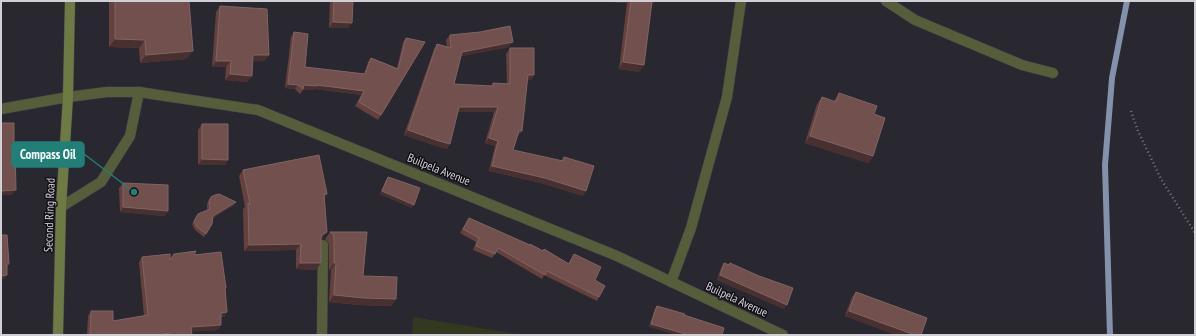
<svg xmlns="http://www.w3.org/2000/svg" width="1196" height="336" viewBox="0 0 1196 336" font-family="'PT Sans Narrow',sans-serif">
<style>
.grass{fill:#333820}
.lines{fill:none;stroke-linecap:round;stroke-linejoin:round}
.stream{stroke:#8391aa;stroke-width:6}
.service-casing{stroke:#44424b;stroke-width:11}
.minor-casing{stroke:#44424b;stroke-width:11}
.tertiary-casing{stroke:#44424b;stroke-width:11}
.secondary-casing{stroke:#44424b;stroke-width:11}
.path{stroke:#78767e;stroke-width:2.5;stroke-dasharray:1 3;stroke-linecap:butt}
.service{stroke:#555d3b;stroke-width:10}
.minor{stroke:#555d3b;stroke-width:10}
.tertiary{stroke:#555d3b;stroke-width:10}
.secondary{stroke:#6e7a43;stroke-width:10}
.wall{fill:#65413e}
.shaded-wall{fill:#483031}
.building{fill:#71504e;stroke:#806464}
.labels{text-anchor:middle;dominant-baseline:central;stroke-width:3;stroke-linejoin:round;paint-order:stroke}
.street-label{font-size:12px;fill:#d2d0d7;stroke:#121015}
.leader{fill:none;stroke:#227f78;stroke-width:1.5}
.callout-dot{fill:#227f78;stroke:#121015;stroke-width:1.5}
.callout{fill:#227f78;stroke:#227f78;stroke-width:1.5}
.callout-label{font-size:13px;text-anchor:middle;font-weight:bold;fill:#fff}
</style>
<rect width="100%" height="100%" fill="#292730"/>
<!-- grass -->
<path class="grass" d="M413,317L524,335H412Z"/>
<g class="lines">
<!-- stream -->
<path class="stream" d="M1110,335L1105,165L1112,78L1127,1"/>
<!-- service casing -->
<g class="service-casing">
<path id="service" d="M61,207L101,182L130,136L139,92"/>
</g>
<!-- minor casing -->
<g class="minor-casing">
<g id="minor">
<path d="M886,1L915,20L1022,65L1053,73"/>
<path d="M671,282L691,228L727,97L741,1"/>
<path d="M322,335L323,245"/>
</g>
</g>
<!-- tertiary casing -->
<g class="tertiary-casing">
<path id="tertiary" d="M1,109L68,97L107,92H139L258,110L617,256L783,335"/>
</g>
<!-- secondary casing -->
<g class="secondary-casing">
<path id="secondary" d="M58,335L61,207L68,97L70,1"/>
</g>
<!-- path -->
<path class="path" d="M1131,111L1138,131L1161,179L1195,233"/>
<!-- service -->
<use href="#service" class="service"/>
<!-- minor -->
<use href="#minor" class="minor"/>
<!-- tertiary -->
<use href="#tertiary" class="tertiary"/>
<!-- secondary -->
<use href="#secondary" class="secondary"/>
</g>
<!-- wall -->
<g class="wall">
<path d="M109,1H189L187,59L140,63L139,48L109,47Z"/>
<path d="M330,1H353L348,28H329Z"/>
<path d="M599,1H655L652,5L639,72L619,69L627,3Z"/>
<path d="M220,6L269,55L264,61H253L247,82L225,80L226,67H212L216,12Z"/>
<path d="M294,32L305,67L364,74L368,62L371,58L397,68L403,42L406,38L425,42L378,120L355,106L361,95L315,89L314,90H303L300,94L295,89L285,88L291,37Z"/>
<path d="M450,35L509,47L461,56L454,84L491,86L493,83L507,84L506,54L510,48L534,75L531,80H527L518,136H517L513,150L561,161L564,157L583,196L541,183L489,171L495,146L485,143L494,112H458L447,149L436,146L404,135L434,49L437,44L447,47L446,40Z"/>
<path d="M839,93L874,114L873,156L868,163L805,143L817,104L822,97L834,101Z"/>
<path d="M202,124L228,160L225,165H198V130Z"/>
<path d="M243,170L327,194L324,197L322,239H321L316,270L296,269V250L244,251L243,209L245,207L239,176Z"/>
<path d="M388,177L412,208L380,194L386,180Z"/>
<path d="M123,183L165,216L120,212L119,188Z"/>
<path d="M211,197L234,205L213,218L212,224L204,237L195,230L192,224L198,214L207,210V204Z"/>
<path d="M469,218L543,251L568,264L574,254L595,280L599,297L597,301L544,275L542,279L496,252L492,258L473,250L476,242L460,233Z"/>
<path d="M330,232H367L363,276L396,299L391,306L359,305L329,302L331,270H329V245L328,242L325,239Z"/>
<path d="M174,254L194,255L225,290L227,312L224,317H221L218,330L191,331L192,335H87L88,316L91,311L113,321L144,316L139,262L142,257L170,260Z"/>
<path d="M724,263L729,265L730,263L784,309L717,280L721,268Z"/>
<path d="M856,292L921,335H896L845,316L852,297Z"/>
<path d="M657,306L684,315L649,327L655,308Z"/>
</g>
<!-- shaded-wall -->
<g class="shaded-wall">
<path d="M599,1H629L627,3Z"/>
<path d="M651,1H655L652,5H648Z"/>
<path d="M333,22L352,23L348,28H329Z"/>
<path d="M115,39L145,40L139,48L109,47Z"/>
<path d="M513,42L509,47L458,57L462,52Z"/>
<path d="M193,51L187,59L140,63L146,55Z"/>
<path d="M253,55H269L264,61L249,62Z"/>
<path d="M216,61H231L226,67H212Z"/>
<path d="M623,62L644,65L639,72L619,69Z"/>
<path d="M230,74L252,76L247,82L225,80Z"/>
<path d="M528,75H534L531,80H524Z"/>
<path d="M288,84L298,85L295,89L285,88Z"/>
<path d="M304,85H317L364,91L361,95L315,89L314,90H303Z"/>
<path d="M459,107H498L494,112H455Z"/>
<path d="M408,130L450,144L447,149L436,146L404,135Z"/>
<path d="M519,131H522L518,136H515Z"/>
<path d="M810,136L873,156L868,163L805,143Z"/>
<path d="M489,138L498,141L495,146L485,143Z"/>
<path d="M202,159L228,160L225,165H198Z"/>
<path d="M492,166L545,178L586,191L583,196L541,183L489,171Z"/>
<path d="M16,190L12,195H1V191Z"/>
<path d="M382,191L414,205L412,208L380,194Z"/>
<path d="M236,202L234,205L211,219L213,216Z"/>
<path d="M123,207L168,211L165,216L120,212Z"/>
<path d="M327,232L322,239L318,241L322,235Z"/>
<path d="M301,244L296,250L244,251L249,245Z"/>
<path d="M300,263H321L316,270L296,269Z"/>
<path d="M334,263H336L331,270H329Z"/>
<path d="M7,275L4,279L1,280V276Z"/>
<path d="M720,275L787,305L784,309L717,280Z"/>
<path d="M334,295L396,299L391,306L359,305L329,302Z"/>
<path d="M849,311L915,335H896L845,316Z"/>
<path d="M227,312L224,317H217L221,313Z"/>
<path d="M651,324L689,335H677L649,327Z"/>
<path d="M221,325L218,330L188,332L191,327Z"/>
<path d="M170,333L169,335H158Z"/>
</g>
<!-- building -->
<g class="building">
<path d="M115,1H189L193,51L146,55L145,40L115,39Z"/>
<path d="M334,1H353L352,23L333,22Z"/>
<path d="M631,1H652L644,65L623,62Z"/>
<path d="M220,6L267,9L269,55H253L252,76L230,74L231,61H216Z"/>
<path d="M510,26L513,42L462,52L454,84L493,86V83L510,84V48H534V75H528L522,131H519L513,150L563,161L564,157L594,166L586,191L545,178L492,166L498,141L489,138L498,107H459L450,144L439,141L408,130L437,44L451,48L450,35L480,32Z"/>
<path d="M294,32L308,34L305,67L365,74L371,58L398,69L406,38L425,42L381,115L359,102L364,91L317,85V86L304,85L303,89L298,85L288,84Z"/>
<path d="M839,93L877,106L874,114L885,118L873,156L810,136L822,97L836,102Z"/>
<path d="M1,123H14V145H15L16,190L1,191Z"/>
<path d="M202,124H228V160L202,159Z"/>
<path d="M319,155L327,194H324L327,232L322,235L321,238V263H300L301,244L249,245L248,203L250,204L243,170Z"/>
<path d="M388,177L420,188L414,205L382,191Z"/>
<path d="M123,183L168,185V211L123,207Z"/>
<path d="M219,194L236,202L213,216L212,224L206,234L197,227L194,221L198,214L210,209L209,201L211,197L215,195Z"/>
<path d="M469,218L530,245V244L543,251L544,249L569,264L574,254L601,267L595,280L605,286L599,297L547,271L545,275L498,248L495,254L476,246L479,238L463,229Z"/>
<path d="M330,232H367L363,276L397,277L396,299L364,298L334,295L336,263H334V238L333,234Z"/>
<path d="M1,235H7L9,264H7V275L1,276Z"/>
<path d="M196,251L194,255L221,252L226,288H225L227,312L221,313V325L191,327L192,335H170V333L158,335H90L91,311H113V321L148,315L142,257L170,254V260L174,254Z"/>
<path d="M724,263L729,265L730,263L759,276L793,288L787,305L720,275Z"/>
<path d="M856,292L927,318L921,335H915L849,311Z"/>
<path d="M657,306L685,314L684,315L724,328L722,335H689L651,324Z"/>
</g>
<g class="labels">
<!-- street labels -->
<g class="street-label">
<text transform="translate(439 169) rotate(22)">Builpela Avenue</text>
<text transform="translate(49 215) rotate(-88)">Second Ring Road</text>
<text transform="translate(737 299) rotate(25)">Builpela Avenue</text>
</g>
</g>
<!-- callouts -->
<path class="leader" d="M134 192L84 154"/>
<circle class="callout-dot" cx="134" cy="192" r="4"/>
<rect class="callout" x="12" y="142" width="72" height="25" rx="4"/>
<g class="callout-label">
<text x="48" y="159">Compass Oil</text>
</g>
<!-- border -->
<rect width="1196" height="336" fill="none" stroke="#d2d0d7" stroke-width="4"/>
</svg>
